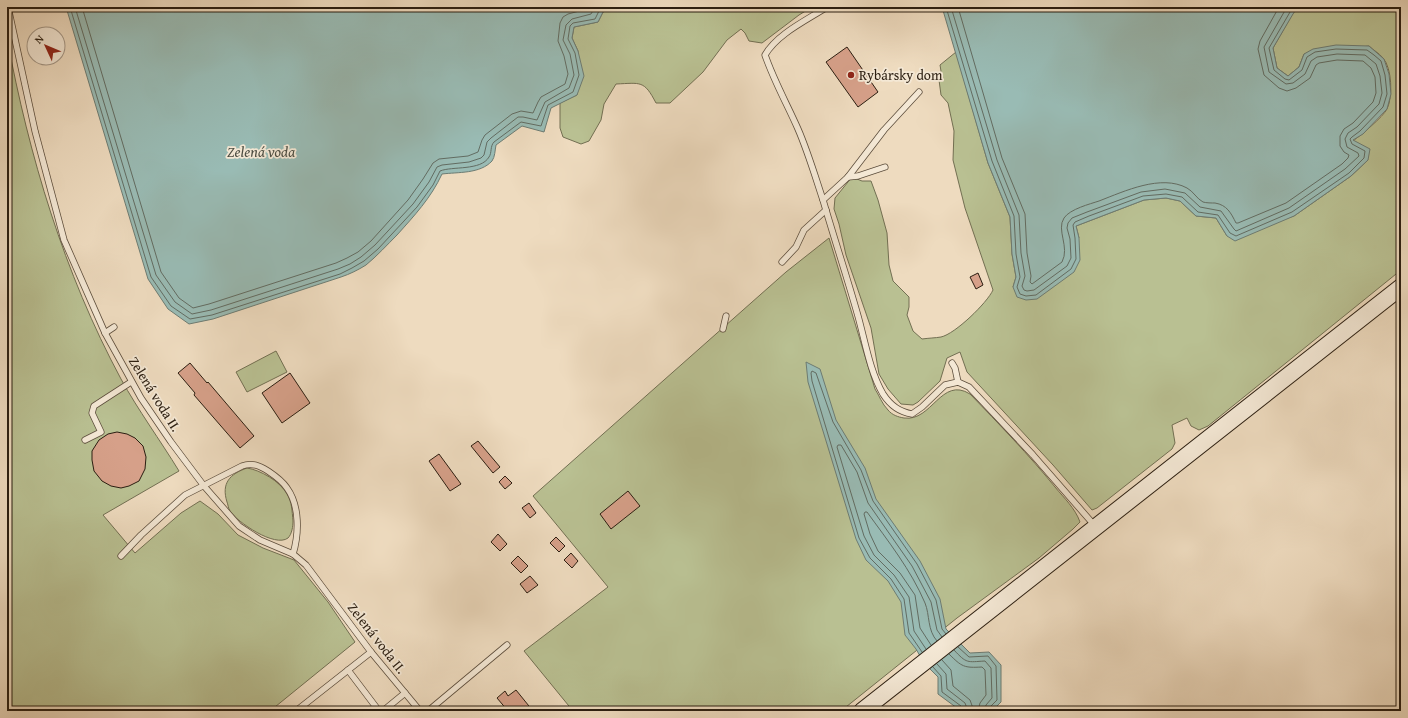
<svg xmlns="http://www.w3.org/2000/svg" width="1408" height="718" viewBox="0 0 1408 718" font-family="'Gentium Book Plus',serif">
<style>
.green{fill:#b9c092;stroke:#726f52}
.water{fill:#99bbb4;stroke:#6d7c73}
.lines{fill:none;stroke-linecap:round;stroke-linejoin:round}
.shore{stroke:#626c62;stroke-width:1}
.building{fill:#d6a089;stroke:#2b1e11}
.lane-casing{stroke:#5c4d3c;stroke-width:7}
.secondary-casing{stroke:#2b1e11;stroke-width:18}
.lane{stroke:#f4e8d5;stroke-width:5.5}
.secondary{stroke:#f4e8d5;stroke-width:16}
.poi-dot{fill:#8f2418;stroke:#f4e8d5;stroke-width:1.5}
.labels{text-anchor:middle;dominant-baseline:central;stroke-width:3.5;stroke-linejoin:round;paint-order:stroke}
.poi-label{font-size:14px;fill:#2b1e11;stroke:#f4e8d5;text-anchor:start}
.street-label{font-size:14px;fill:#2b1e11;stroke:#f4e8d5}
.water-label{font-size:15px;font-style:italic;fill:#4c4d42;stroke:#f4e8d5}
</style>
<rect width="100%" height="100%" fill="#eedbbf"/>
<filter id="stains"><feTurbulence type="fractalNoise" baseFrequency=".005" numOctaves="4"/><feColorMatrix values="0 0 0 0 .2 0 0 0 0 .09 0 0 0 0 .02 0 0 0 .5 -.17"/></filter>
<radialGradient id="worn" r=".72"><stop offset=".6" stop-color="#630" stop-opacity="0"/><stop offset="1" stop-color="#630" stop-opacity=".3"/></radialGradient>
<!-- green -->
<g class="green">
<path d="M611,7H812L799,15L762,43L749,41L745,33L741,29L727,40L703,72L670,103H656C644,80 641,83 616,84L604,104L601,120L589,141L581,144L563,137L560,128V103L577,95L578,51L572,38L574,27L598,22L603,12Z"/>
<path d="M1298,7H1401V270L1208,426L1199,430L1191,426L1187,418L1172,425L1175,443L1172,449L1097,508L1092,510L1053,465L967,372L960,352L947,358L940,381L918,402L913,405L901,404L888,389L879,374L871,328L846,255L839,224L834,209L835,198L852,177L862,181H871L878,200L887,233L889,265L893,281L909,297V307L907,315L913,331L922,339C929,338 935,338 941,337C955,334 987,303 993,290L965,208L953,160L954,131L948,103L941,95L939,80L941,71L940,65L956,52L988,163L1010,217L1012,254L1016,277L1013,287L1079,238L1076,226L1144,200L1166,198L1180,201L1196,216L1216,218L1227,236L1294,216L1351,176L1368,160L1353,141C1361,135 1383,117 1387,109C1393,97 1392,68 1383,58C1379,53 1373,50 1369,46L1304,54L1299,67L1288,76L1277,68L1273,48L1293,13Z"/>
<path d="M7,38C29,156 64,273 121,379C138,410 160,440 179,471L103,515L135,553L181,513L200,501L218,514L238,535L263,548L294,560L328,602L355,642L270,711H7Z"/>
<path d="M829,238L875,389C879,395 882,404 888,410C892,415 898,417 904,418C932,422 941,376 970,394C999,424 1029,455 1055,487C1064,498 1075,508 1080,522L1073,529L1039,558L957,618L841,711H573L524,651L608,587L533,496L786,272Z"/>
<path d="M276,351L287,372L247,392L236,372Z"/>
<path d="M247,468C260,470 280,481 287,494C292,502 292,511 293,521C293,526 292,534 288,538C275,548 237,522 230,511C228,508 228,504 227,502C221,483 230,474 247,468Z"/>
</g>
<!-- water -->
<g class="water">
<path d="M66,7H611L603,12L598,22L574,27L572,38L578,51L584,76L577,95L551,108L544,132L522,126L496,145C495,150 495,157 492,161C480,174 458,172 442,174C431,198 414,216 397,235C387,245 377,256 366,265C358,270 350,274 341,277L213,319L189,324L168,309L148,279Z"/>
<path d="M942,7H1298L1293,14L1273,48L1277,68L1288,76L1299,67L1304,54L1313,49L1336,45L1369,46L1384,59L1389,74L1391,94L1387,109L1363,134L1353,140L1370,149L1368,160L1351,176L1294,216L1235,241L1227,236L1216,218L1196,216L1180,201L1166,198L1144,200L1076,226L1079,238L1080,260L1074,272L1037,299L1026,300L1017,297L1013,287L1016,277L1012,254L1010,217L988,163Z"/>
<path d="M806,362L820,369L836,420L865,468L876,499L920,561L940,599L946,629L970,653L989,652L1001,665V702L992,711H961L938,694V677L924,663L916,649L905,635L901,602L888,581L866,560L856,539L808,382Z"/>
</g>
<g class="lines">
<!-- shore -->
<g class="shore">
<path d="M70,7L151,277L171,306L190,319L212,315L340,274L352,268L364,261L378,249L417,207L433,185L440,171C452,166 481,171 489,157C492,153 490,146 494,142L521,122L541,126L548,105L573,92L579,75L575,53L568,39L570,26L573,23L595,19L600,9L603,7"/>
<path d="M75,7L156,275L175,302L192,314L211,310L338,269L350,264L361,257L375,245L413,204L429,182L437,167L442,165L469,162L481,158L484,155L487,142L491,138L518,117H523L537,120L545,102L569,88L574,75L570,54L563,40L566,25L572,19L591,14L595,7"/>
<path d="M82,7L161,272L179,298L193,308L209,304L336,263L347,258L358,252L371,241L408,200L423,179L433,163L439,159L468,156L478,152L482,140L485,135L512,114L521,111L533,113L538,102L541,97L565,84L568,74L564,56L558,41L560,23L563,17L568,14L587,9L589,7"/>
<path d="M946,7L992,161L1014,216L1016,254L1020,277L1017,287L1020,294L1026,296L1036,295L1071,269L1076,259L1075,238L1073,225L1075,222L1089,216L1143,196L1166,194L1182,197L1198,212L1218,215L1230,233L1236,236L1292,212L1349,173L1364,158L1365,151L1352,144L1350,139L1352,137L1360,131L1383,107L1387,94L1385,75L1381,61L1374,55L1367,50L1336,49L1315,52L1307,57L1302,70L1289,80L1285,79L1274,70L1269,48L1293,7"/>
<path d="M951,7L997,160L1019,215L1021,253L1025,276L1022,286L1024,290L1027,291L1034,290L1067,266L1071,258L1070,239L1067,228L1068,223L1072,218L1087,212L1141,192L1165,189L1185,193L1200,207L1221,211L1234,229L1236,231L1289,208L1345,169L1359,156L1358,153L1347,147L1345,139L1348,133L1357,127L1379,104L1382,93L1380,76L1376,64L1365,55L1337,54L1317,57L1311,61L1305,74L1293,83L1286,84L1269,72L1264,47L1287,7"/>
<path d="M958,7L1002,158L1025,214L1027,253L1031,276L1030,282L1032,284L1062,262C1070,247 1056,230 1064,218C1070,209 1090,204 1099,201C1125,191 1161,174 1187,188C1193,191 1197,199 1203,202C1206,203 1212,203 1215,203C1227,205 1231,213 1236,223H1238L1286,203L1342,164L1348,158L1349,155L1344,152L1340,146V136L1344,129L1353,123L1373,102L1376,93L1375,77L1371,68L1363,61L1337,60L1319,63L1316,65L1310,78L1296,88L1287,91L1279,88L1264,75L1258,49L1260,41L1279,7"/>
<path d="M931,645L920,628L915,595L900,573L878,551L870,534L864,514L865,512H867C888,541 911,570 925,603C930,615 927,630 937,641"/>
<path d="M958,647L969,657L988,656L996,666L997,700L990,707V711"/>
<path d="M926,649L914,631L909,597L894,575L874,555L864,536L837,447L838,445H841L857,472L868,503L912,566L931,602L937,630L942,637"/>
<path d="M954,650C967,664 967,662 985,661L991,668L992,698L986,705L984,711"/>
<path d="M922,652L909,633L904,599L891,579L870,558L859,538L812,381L811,373L812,371L816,373L833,422L861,470L873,501L917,564L936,600L942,629L946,634"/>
<path d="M949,654C962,667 964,668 982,667L985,670L986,695L980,703L978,711"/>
<path d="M942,660L951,670L953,686L970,700L974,711"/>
<path d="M937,664L946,674L947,689L965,703L968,711"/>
<path d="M933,667L941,676L942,692L961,706L963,711"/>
</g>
</g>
<!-- building -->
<g class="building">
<path d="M847,47L878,92L858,107L826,62Z"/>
<path d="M978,273L983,285L976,289L970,277Z"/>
<path d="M190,363L207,383L208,382L254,436L240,448L194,395L195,393L178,373Z"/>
<path d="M290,373L310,403L282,423L262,393Z"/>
<path d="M117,432L127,434L135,438L143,446L146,457L145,469L139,481L129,486L121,488L111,486L102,481L94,471L92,460V451L99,440L108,434Z"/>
<path d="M478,441L500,467L493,473L471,446Z"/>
<path d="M439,454L461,484L450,491L429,461Z"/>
<path d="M505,476L512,483L505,489L499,482Z"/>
<path d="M628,491L640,506L611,529L600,514Z"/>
<path d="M529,503L536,513L530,518L522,508Z"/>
<path d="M498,534L507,544L500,551L491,542Z"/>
<path d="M556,537L565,546L559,552L550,543Z"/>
<path d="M571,553L578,561L572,568L564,560Z"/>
<path d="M518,556L528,566L521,573L511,563Z"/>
<path d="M530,576L538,585L527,593L520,584Z"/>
<path d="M516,690L533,711H508L497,698L505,691L508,696Z"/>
</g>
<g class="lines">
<!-- lane casing -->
<g class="lane-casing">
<g id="lane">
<path d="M8,7L35,131L64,240L105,333L141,398L171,442L204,486L239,526L260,540L293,554L306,565L371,652L420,711"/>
<path d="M919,92L884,130L848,177L823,200C834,238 847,277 858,316C865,341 870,372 883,394C890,405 899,412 912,414L922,407L945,385L958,382L969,387L1033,455L1095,526"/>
<path d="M848,177L858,176L885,167"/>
<path d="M823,200C815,176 808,152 798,129C787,104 774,81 765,55C777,34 807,20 827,7"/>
<path d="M782,262L796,247L804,230L826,210"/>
<path d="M723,329L726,316"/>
<path d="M105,333L114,327"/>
<path d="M952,363L955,368L958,382"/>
<path d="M85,440L101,432L92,413L94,406L131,382"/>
<path d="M121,556L141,535L185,495L242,466C252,462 260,466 268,471C274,475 283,482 287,488C300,506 299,534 293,554"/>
<path d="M348,670L379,711"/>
<path d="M296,711L371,652"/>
<path d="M383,711L405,693"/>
<path d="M428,711L507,645"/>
</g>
</g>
<!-- secondary casing -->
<g class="secondary-casing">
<path id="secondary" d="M862,711L1401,287"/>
</g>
<!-- lane -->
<use href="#lane" class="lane"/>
<!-- secondary -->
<use href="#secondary" class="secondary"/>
</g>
<!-- markers -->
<circle class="poi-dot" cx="851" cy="75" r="4"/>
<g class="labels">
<!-- poi labels -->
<g class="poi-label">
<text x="859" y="75">Rybársky dom</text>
</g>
<!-- street labels -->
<g class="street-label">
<text transform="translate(155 394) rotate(58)">Zelená voda II.</text>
<text transform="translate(377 638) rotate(52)">Zelená voda II.</text>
</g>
<!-- water labels -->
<g class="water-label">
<text x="261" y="151">Zelená voda</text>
</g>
</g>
<!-- margin -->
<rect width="1408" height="718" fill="none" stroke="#eedbbf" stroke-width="24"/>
<rect x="8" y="8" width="1392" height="702" fill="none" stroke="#2b1e11" stroke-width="2"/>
<rect x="12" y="12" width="1384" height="694" fill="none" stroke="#2b1e11"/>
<!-- north arrow -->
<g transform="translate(46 46) rotate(314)"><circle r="19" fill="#f4e8d5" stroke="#a49787"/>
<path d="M0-3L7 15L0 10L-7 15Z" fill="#8f2418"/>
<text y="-6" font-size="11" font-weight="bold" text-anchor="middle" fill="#2b1e11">N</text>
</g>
<rect width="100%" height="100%" filter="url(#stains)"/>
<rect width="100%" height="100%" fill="url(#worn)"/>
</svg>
